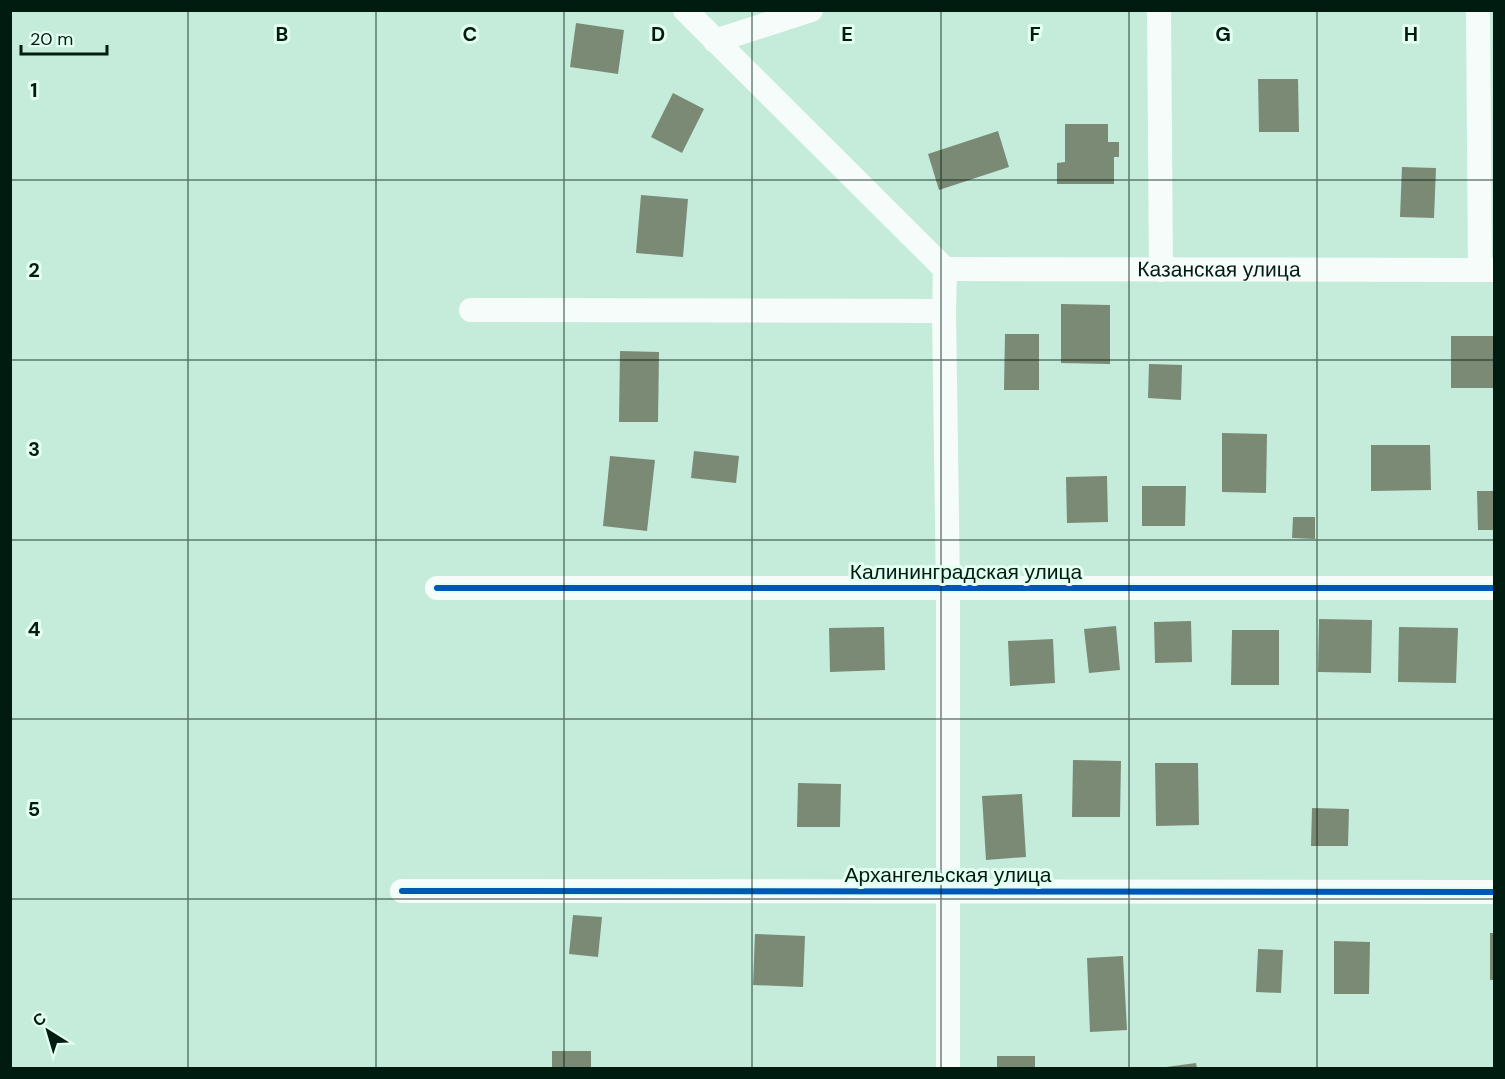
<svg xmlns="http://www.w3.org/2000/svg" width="1505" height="1079" viewBox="0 0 1505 1079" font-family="'DM Sans',sans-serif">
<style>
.building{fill:#7a8a75}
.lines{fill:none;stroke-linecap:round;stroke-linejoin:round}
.minor{stroke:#f6fcfa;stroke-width:24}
.cycleway-casing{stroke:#e3fff2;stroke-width:10}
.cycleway{stroke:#0057b8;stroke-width:6}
.grid{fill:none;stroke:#001c11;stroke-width:1.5;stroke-opacity:0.55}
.labels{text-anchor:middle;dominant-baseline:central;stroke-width:6;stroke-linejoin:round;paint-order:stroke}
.street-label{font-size:21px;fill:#001c11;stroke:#e3fff2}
.grid-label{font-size:20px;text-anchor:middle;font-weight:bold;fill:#001c11;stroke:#e3fff2;stroke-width:6;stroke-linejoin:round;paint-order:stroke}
</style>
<rect width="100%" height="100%" fill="#c5ecdb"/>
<!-- building -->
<g class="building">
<path d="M576,23L624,30L618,74L570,67Z"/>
<path d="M1258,79H1298L1299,132H1259Z"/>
<path d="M673,93L704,109L682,153L651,137Z"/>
<path d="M1065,124H1108V142H1119V157H1114V184H1057V163L1065,162Z"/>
<path d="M998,131L1009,167L939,190L928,154Z"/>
<path d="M1402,167L1436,168L1434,218L1400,217Z"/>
<path d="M641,195L688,199L683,257L636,253Z"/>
<path d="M1061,304L1110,305V364L1061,363Z"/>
<path d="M1005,334H1039V390H1004Z"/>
<rect x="1451" y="336" width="43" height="52"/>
<path d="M620,351L659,352L658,422H619Z"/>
<path d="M1149,364L1182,365L1181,400L1148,398Z"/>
<path d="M1222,433L1267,434L1266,493L1222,492Z"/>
<path d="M1371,445H1430L1431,490L1371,491Z"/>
<path d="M694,451L739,456L736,483L691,478Z"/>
<path d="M610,456L655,460L647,531L603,526Z"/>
<path d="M1107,476L1108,522L1067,523L1066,477Z"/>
<path d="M1142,486H1186L1185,526H1142Z"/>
<path d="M1477,491H1494V530H1478Z"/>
<path d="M1293,517H1315V539L1292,538Z"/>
<path d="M1319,619L1372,620L1371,673L1318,672Z"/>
<path d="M1191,621L1192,662L1155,663L1154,622Z"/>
<path d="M1116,626L1120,670L1089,673L1084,629Z"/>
<path d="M884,627L885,670L830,672L829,628Z"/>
<path d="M1399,627L1458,628L1456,683L1398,682Z"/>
<path d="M1232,630H1279V685H1231Z"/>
<path d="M1053,639L1055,683L1010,686L1008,641Z"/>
<path d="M1073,760L1121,761L1120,817H1072Z"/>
<path d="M1155,763H1198L1199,825L1156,826Z"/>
<path d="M798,783L841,784L840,827H797Z"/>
<path d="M1022,794L1026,857L986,860L982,796Z"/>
<path d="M1312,808L1349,809L1348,846H1311Z"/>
<path d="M573,915L602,917L598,957L569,954Z"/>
<rect x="1490" y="933" width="4" height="47"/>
<path d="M755,934L805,936L803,987L753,985Z"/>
<path d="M1334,941L1370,942L1369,994H1334Z"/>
<path d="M1258,949L1283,950L1281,993L1256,992Z"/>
<path d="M1123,956L1127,1030L1090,1032L1087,958Z"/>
<rect x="552" y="1051" width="39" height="17"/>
<rect x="997" y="1056" width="38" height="12"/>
<path d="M1196,1063L1197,1068H1166V1067Z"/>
</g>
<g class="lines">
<!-- minor -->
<g class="minor">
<path d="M1159,10L1161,270"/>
<path d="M1478,10L1480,270"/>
<path d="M715,41L811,10"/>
<path id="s1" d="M945,269L1494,270"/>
<path d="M471,310L944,311L945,269L685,10"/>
<path d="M944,311L948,588V1068"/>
<path d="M437,588H1494"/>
<path d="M402,891L1494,892"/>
</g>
<!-- cycleway casing -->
<g class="cycleway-casing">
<g id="cycleway">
<path d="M437,588H1494"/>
<path d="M402,891L1494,892"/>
</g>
</g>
<!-- cycleway -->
<use href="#cycleway" class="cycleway"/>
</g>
<!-- grid -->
<path class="grid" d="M188,10V1068M376,10V1068M564,10V1068M752,10V1068M941,10V1068M1129,10V1068M1317,10V1068M10,180H1494M10,360H1494M10,540H1494M10,719H1494M10,899H1494"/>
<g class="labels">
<!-- street labels -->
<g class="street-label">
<text stroke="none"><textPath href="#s1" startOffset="274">Казанская улица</textPath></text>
<text x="966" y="572">Калининградская улица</text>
<text x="948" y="875">Архангельская улица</text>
</g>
</g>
<g class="grid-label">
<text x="282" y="41">B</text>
<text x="470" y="41">C</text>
<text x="658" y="41">D</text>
<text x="847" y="41">E</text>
<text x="1035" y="41">F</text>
<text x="1223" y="41">G</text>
<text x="1411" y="41">H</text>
<text x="34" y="97">1</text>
<text x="34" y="277">2</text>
<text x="34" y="456">3</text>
<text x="34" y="636">4</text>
<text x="34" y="816">5</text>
</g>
<!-- border -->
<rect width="1505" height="1079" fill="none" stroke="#001c11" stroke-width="24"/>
<!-- north arrow -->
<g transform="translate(48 1031) rotate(323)" stroke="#e3fff2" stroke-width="4.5" paint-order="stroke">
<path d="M0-4.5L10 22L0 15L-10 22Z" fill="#001c11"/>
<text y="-9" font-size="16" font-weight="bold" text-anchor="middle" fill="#001c11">С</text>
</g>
<!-- scale -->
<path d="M21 45v9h86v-9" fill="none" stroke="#001c11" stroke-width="3"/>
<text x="30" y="45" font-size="18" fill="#001c11" stroke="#e3fff2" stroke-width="4.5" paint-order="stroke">20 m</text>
</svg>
